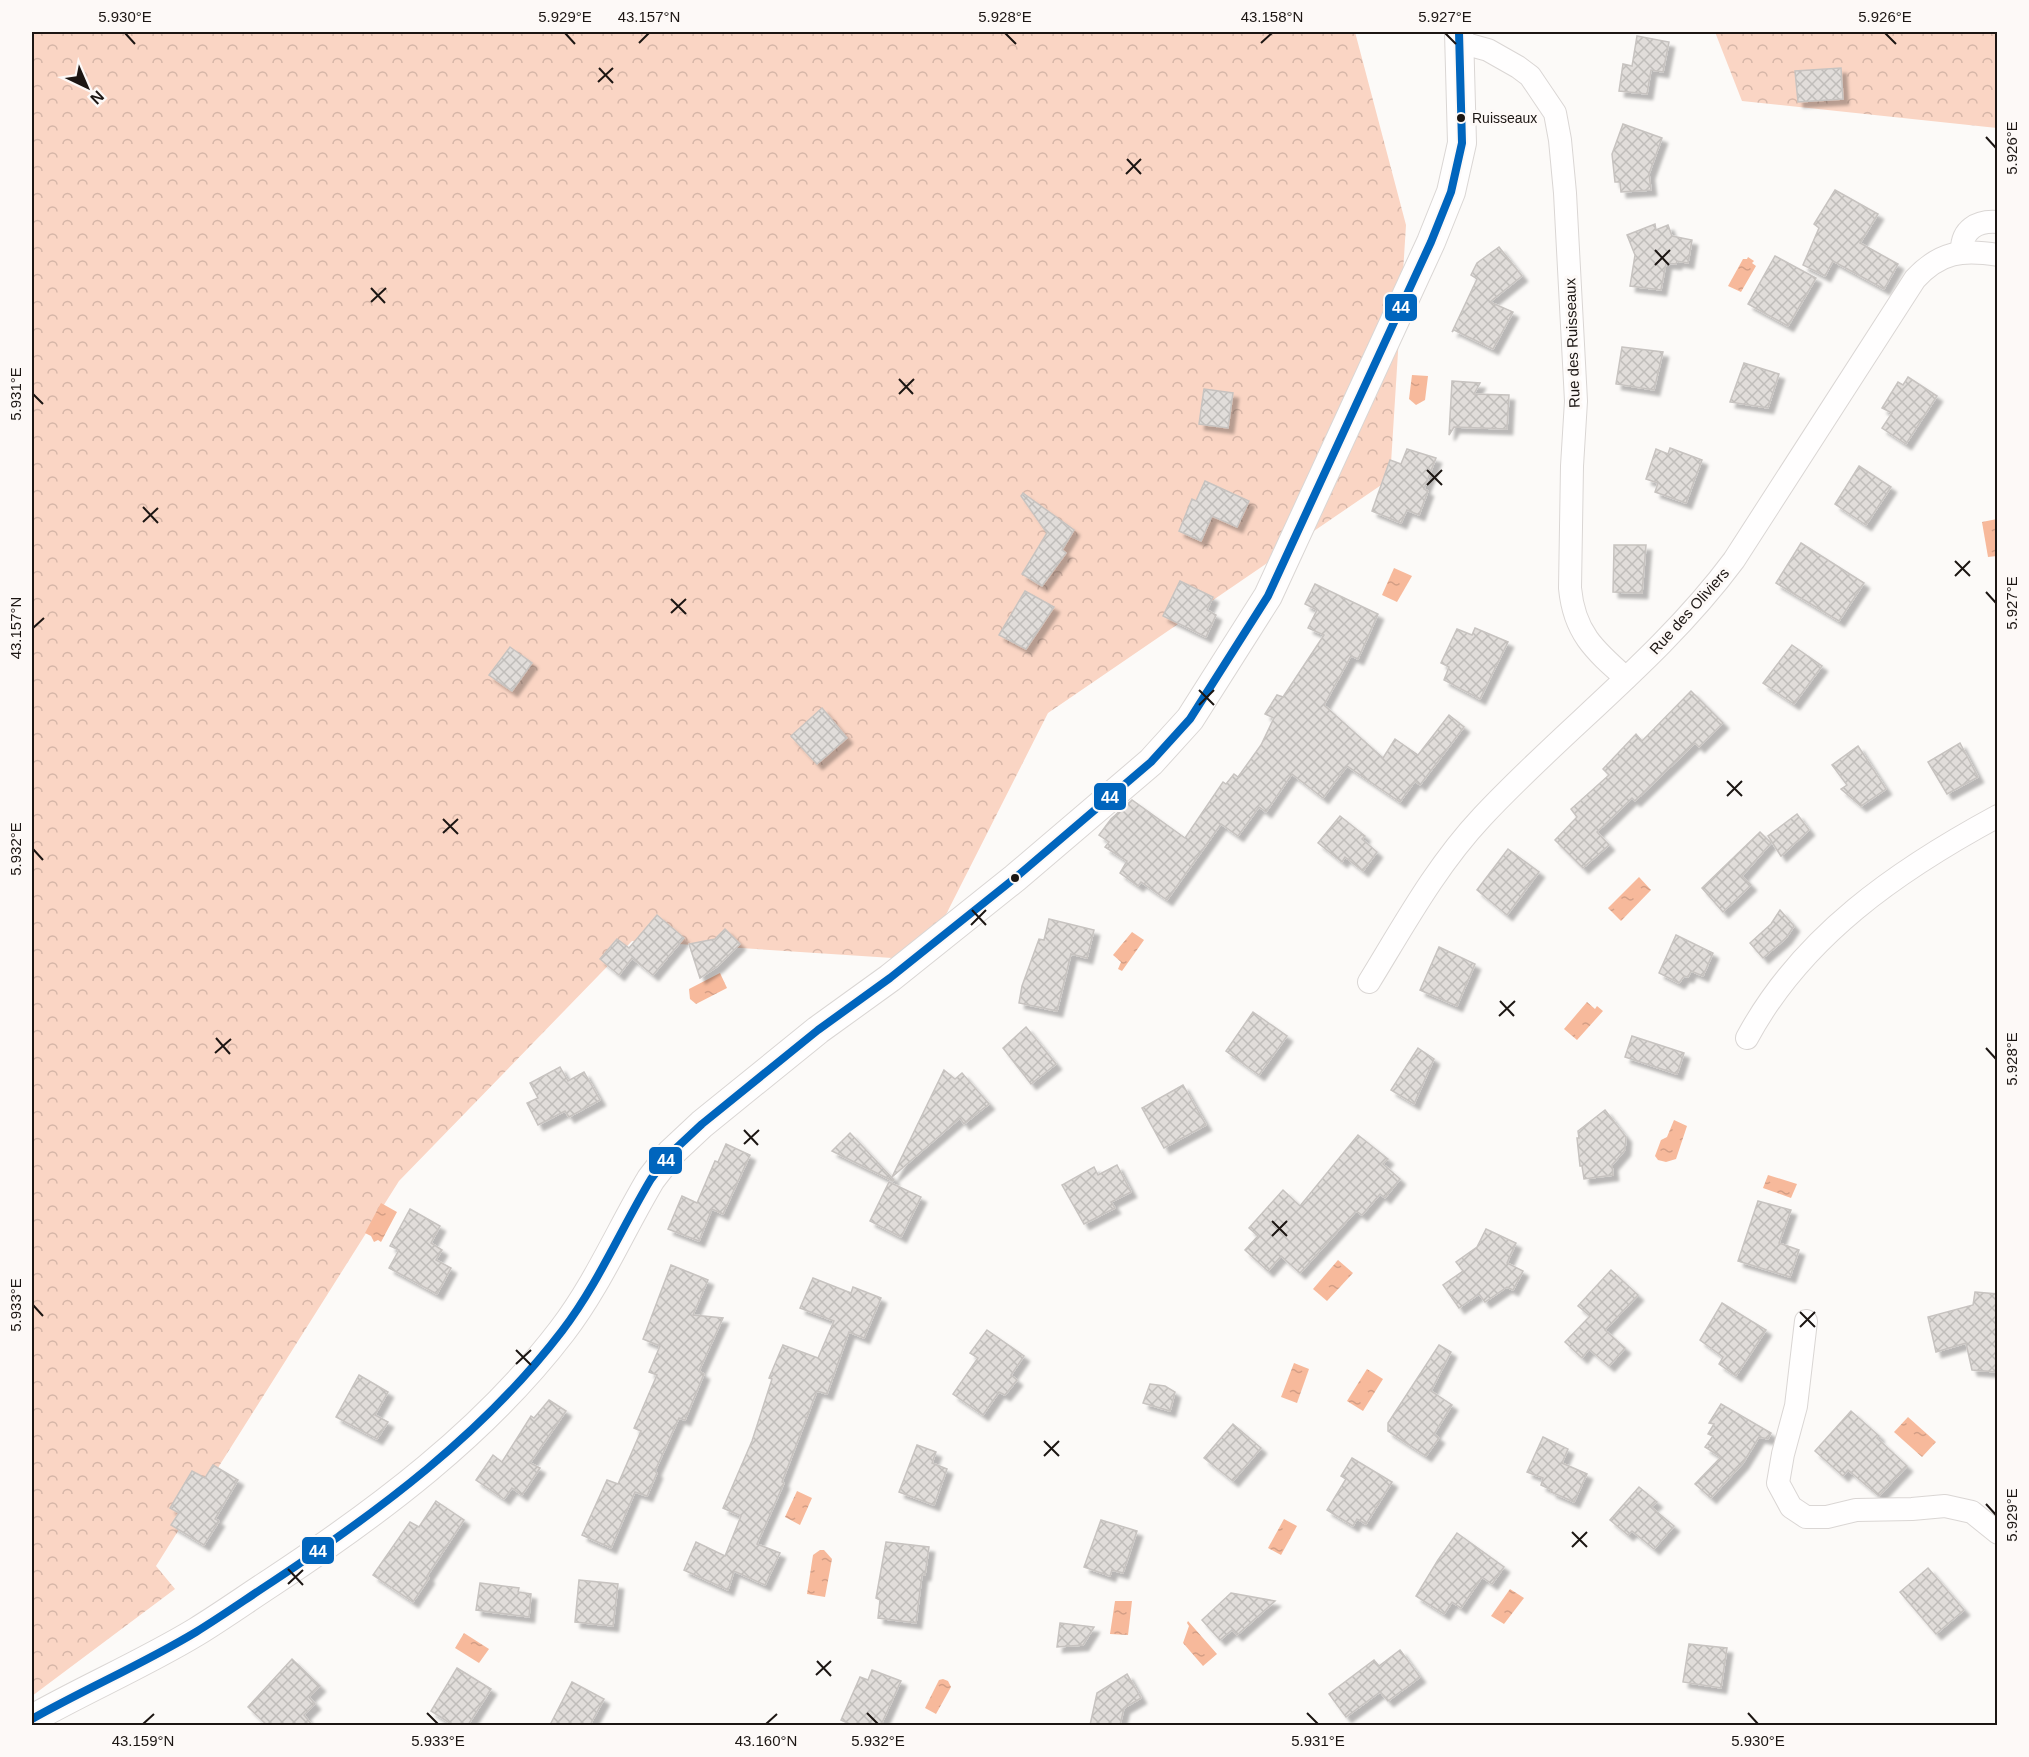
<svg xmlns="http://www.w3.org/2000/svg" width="2029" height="1757" viewBox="0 0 2029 1757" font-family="Helvetica,sans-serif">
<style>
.forest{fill:url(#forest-crowns)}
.water{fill:url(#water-ripples)}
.building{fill:url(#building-cross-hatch);stroke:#c7c3c0;stroke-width:1.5;filter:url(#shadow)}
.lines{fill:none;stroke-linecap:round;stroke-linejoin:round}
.minor-casing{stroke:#dad6d4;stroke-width:24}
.tertiary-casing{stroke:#dad6d4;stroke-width:30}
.minor{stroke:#fffefe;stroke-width:22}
.tertiary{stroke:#fffefe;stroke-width:28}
.bus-1-casing{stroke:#fdf9f7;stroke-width:12}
.bus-1{stroke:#0065bd;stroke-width:8}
.ticks{fill:none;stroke:#1c1613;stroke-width:2}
.bus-dot{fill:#1c1613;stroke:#fdf9f7;stroke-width:2}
.labels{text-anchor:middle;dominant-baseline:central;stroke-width:6;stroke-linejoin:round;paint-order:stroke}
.bus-label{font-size:14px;fill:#1c1613;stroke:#fdf9f7;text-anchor:start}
.street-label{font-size:15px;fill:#1c1613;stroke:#fdf9f7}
.line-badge{stroke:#fdf9f7;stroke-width:2}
.badge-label{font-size:16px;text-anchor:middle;font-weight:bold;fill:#fff}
.neatline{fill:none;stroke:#1c1613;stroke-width:2}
.ticks-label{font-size:15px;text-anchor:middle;fill:#1c1613}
</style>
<defs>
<pattern id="forest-crowns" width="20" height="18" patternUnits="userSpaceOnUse" patternTransform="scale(1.5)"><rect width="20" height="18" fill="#fad5c4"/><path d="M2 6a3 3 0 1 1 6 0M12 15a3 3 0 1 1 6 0" fill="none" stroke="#d6b6a8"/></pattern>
<pattern id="water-ripples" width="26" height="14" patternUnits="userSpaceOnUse" patternTransform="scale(1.5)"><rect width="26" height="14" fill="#f7b99b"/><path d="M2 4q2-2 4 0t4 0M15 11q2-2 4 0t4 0" fill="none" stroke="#d39e85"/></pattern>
<pattern id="building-cross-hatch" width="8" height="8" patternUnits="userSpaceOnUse" patternTransform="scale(1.5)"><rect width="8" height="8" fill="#e1ddda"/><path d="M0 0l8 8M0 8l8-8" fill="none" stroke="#c0bdba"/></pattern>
<filter id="shadow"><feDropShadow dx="5.5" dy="5.5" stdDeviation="1.5" flood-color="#0004"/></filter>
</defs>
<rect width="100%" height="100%" fill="#fcfaf8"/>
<!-- forest -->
<g class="forest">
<path d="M32,32H1355L1406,225L1390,479L1048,713L923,960L632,941L399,1181L156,1566L175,1589L32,1696Z"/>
<path d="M1715,32H1997V128L1742,101Z"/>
</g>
<!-- water -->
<g class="water">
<path d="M1748,257L1754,261L1752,263L1756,266L1741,292L1728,286L1743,259H1747Z"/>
<path d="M1412,375L1428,376L1425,400L1416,405L1409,399Z"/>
<path d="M1997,519V556L1988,557L1982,522Z"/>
<path d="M1394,568L1412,576L1397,602L1382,595Z"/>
<path d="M1639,877L1651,890L1621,921L1608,908Z"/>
<path d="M1132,932L1144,940L1122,971L1118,969L1121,962L1113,955Z"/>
<path d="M720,973L727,988L696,1004L690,999L689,989Z"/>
<path d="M1587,1002L1595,1009L1597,1006L1603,1011L1577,1040L1564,1029Z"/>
<path d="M1674,1120L1687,1126L1676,1159L1666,1162L1658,1160L1655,1156L1661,1140L1667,1137Z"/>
<path d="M1768,1175L1797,1184L1791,1198L1763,1188Z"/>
<path d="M381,1203L397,1212L381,1242L378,1240L374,1242L371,1236L365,1233Z"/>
<path d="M1338,1260L1353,1273L1327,1301L1313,1289Z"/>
<path d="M1294,1363L1309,1369L1297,1403L1281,1397Z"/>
<path d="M1367,1369L1383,1379L1363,1411L1347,1401Z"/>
<path d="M1908,1417L1936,1442L1922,1457L1894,1432Z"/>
<path d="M797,1491L812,1498L800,1525L785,1517Z"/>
<path d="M1284,1519L1297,1526L1281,1555L1268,1548Z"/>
<path d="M820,1550H824L832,1559L825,1597L807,1594L813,1555Z"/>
<path d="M1510,1589L1524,1598L1504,1624L1491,1616Z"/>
<path d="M1115,1601H1132L1128,1635L1110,1634Z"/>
<path d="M1188,1621L1217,1654L1203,1666L1183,1643L1189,1626L1187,1623Z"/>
<path d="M464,1633L489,1649L479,1663L455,1648Z"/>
<path d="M943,1679L948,1681L951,1687L936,1714L925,1708L939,1680Z"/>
</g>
<!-- building -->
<g class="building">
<path d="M1637,36L1669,42L1663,72L1651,70L1647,94L1619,91L1623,64L1632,66Z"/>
<path d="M1841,68L1843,99L1798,102L1795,71Z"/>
<path d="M1623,124L1662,138L1649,174L1651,190L1621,192L1620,182H1615L1612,154Z"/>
<path d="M1835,190L1878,214L1860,243L1898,264L1884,289L1833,261L1825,276L1803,265L1819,228L1814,224Z"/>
<path d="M1655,224L1656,230L1668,225L1672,236L1692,240L1688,263L1677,261L1676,264L1666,263L1661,290L1630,286L1635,255L1627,235Z"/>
<path d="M1499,247L1522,276L1490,302L1513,312L1493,349L1454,330L1452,332L1477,279L1471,275L1477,263Z"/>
<path d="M1775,256L1816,278L1788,326L1748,304Z"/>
<path d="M1622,347L1663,352L1654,390L1616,384Z"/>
<path d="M1744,363L1779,374L1768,408L1730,402Z"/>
<path d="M1908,377L1937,396L1906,444L1882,428L1892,413L1882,408L1898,382L1903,385Z"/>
<path d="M1452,381L1480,383L1474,394L1509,395L1507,429L1454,427L1449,435Z"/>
<path d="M1204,389L1233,393L1228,428L1199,424Z"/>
<path d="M1670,448L1702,460L1686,503L1655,492L1658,483L1646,479L1656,449L1668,454Z"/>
<path d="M1407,449L1436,458L1424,489L1428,491L1419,515L1407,510L1401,523L1372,511L1390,460L1401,464Z"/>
<path d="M1859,466L1891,487L1866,525L1835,504Z"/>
<path d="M1205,481L1249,501L1237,527L1212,516L1201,541L1179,531L1192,499L1196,501Z"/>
<path d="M1023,493L1074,530L1062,550L1066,553L1042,586L1022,574L1047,533L1021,496Z"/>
<path d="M1801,543L1864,583L1839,621L1776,583Z"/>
<path d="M1614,545H1646L1642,593L1613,592Z"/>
<path d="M1180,581L1213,597L1207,610L1216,615L1206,637L1163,616Z"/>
<path d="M1315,584L1378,614L1358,659L1351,656L1324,705L1383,758L1395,739L1418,755L1449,715L1464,727L1420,785L1415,781L1400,802L1347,766L1323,798L1292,774L1266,812L1259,807L1238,836L1221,824L1167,900L1141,882L1138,886L1120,873L1127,861L1105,847L1109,842L1099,835L1111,819L1132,800L1185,838L1223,782L1226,784L1234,774L1238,777L1261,745L1274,718L1265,714L1277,695L1283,697L1324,635L1308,628L1317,610L1305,604Z"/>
<path d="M1025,591L1054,607L1026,649L999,635Z"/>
<path d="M1475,628L1508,642L1480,699L1444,680L1449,667L1441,663L1457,629L1472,635Z"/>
<path d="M1792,645L1822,666L1794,704L1763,683Z"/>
<path d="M510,647L532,663L512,691L489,675Z"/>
<path d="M1691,691L1723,723L1699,747L1695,743L1635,801L1632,798L1597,832L1609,845L1583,868L1555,840L1577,817L1571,809L1609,775L1603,769L1636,734L1642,741Z"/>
<path d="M822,708L847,738L817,764L791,736Z"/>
<path d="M1960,743L1978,777L1947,794L1928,762Z"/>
<path d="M1858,746L1886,789L1861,806L1841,789L1847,785L1832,765Z"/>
<path d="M1797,814L1809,830L1781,856L1768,836Z"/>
<path d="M1340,816L1365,836L1362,839L1377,852L1363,871L1345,857L1342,862L1318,843Z"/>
<path d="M1760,832L1771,843L1742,876L1751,885L1723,912L1702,888Z"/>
<path d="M1508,849L1539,872L1507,915L1477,890Z"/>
<path d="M1780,910L1794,926L1786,938L1763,958L1750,943L1771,924Z"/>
<path d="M657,915L684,938L653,975L632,958L619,975L600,959L617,939L629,948Z"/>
<path d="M1049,919L1094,930L1087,958L1071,954L1057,1011L1019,1003L1022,986L1039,939L1044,940Z"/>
<path d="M725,929L740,944L718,966L700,978L689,944L715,939Z"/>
<path d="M1676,935L1713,953L1703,976L1691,971L1688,977L1684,976L1679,983L1659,973Z"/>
<path d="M1439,947L1475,964L1457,1006L1420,990Z"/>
<path d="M1253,1012L1287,1036L1259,1075L1226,1051Z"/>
<path d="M1026,1027L1056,1064L1031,1084L1003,1048Z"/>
<path d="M1632,1036L1684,1053L1677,1074L1625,1057Z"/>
<path d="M1418,1048L1434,1059L1414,1104L1391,1090Z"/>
<path d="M560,1067L568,1081L584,1072L600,1100L569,1117L565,1111L538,1125L527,1103L538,1098L530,1083Z"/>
<path d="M944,1070L955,1079L962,1073L989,1104L964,1124L960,1118L892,1177Z"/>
<path d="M1183,1085L1206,1125L1164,1148L1142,1108Z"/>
<path d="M1605,1110L1626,1137L1625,1150L1612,1165L1613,1175L1584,1179L1582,1166H1580L1577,1138H1579L1578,1131Z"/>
<path d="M850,1133L894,1180L893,1181L832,1151Z"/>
<path d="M1358,1135L1388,1159L1383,1164L1400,1179L1385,1198L1380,1194L1362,1215L1356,1211L1300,1273L1281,1256L1268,1271L1245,1250L1258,1236L1249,1228L1283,1190L1300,1206Z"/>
<path d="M726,1144L750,1155L723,1214L712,1209L699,1241L668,1229L682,1196L697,1203L715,1161L718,1162Z"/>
<path d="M1117,1165L1131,1192L1111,1202L1115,1208L1084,1224L1062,1185L1094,1167L1098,1175Z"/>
<path d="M889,1182L921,1197L901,1237L870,1221Z"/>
<path d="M1758,1201L1791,1210L1779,1243L1799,1250L1790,1277L1738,1261Z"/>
<path d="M410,1209L440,1226L431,1243L442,1250L436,1260L451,1268L437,1294L389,1268L399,1250L390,1246Z"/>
<path d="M1486,1229L1516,1243L1507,1263L1523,1271L1513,1290L1507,1287L1485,1302L1479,1294L1459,1308L1443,1285L1463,1271L1456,1262L1477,1247Z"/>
<path d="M671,1265L708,1280L693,1315L723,1318L699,1371L704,1374L685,1420L679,1418L655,1471L657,1473L647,1496L635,1492L611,1548L582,1535L607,1480L618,1484L641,1431L634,1428L657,1375L649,1372L660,1346L643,1339Z"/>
<path d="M1611,1270L1638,1295L1605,1330L1625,1348L1609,1366L1589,1349L1582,1358L1565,1342L1590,1316L1578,1306Z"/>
<path d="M813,1278L851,1293L853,1287L881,1298L864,1338L849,1332L827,1394L817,1391L782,1482L784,1483L757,1544L780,1553L765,1585L734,1571L728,1590L684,1570L696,1542L725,1556L741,1516L723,1508L752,1441L772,1379L769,1378L783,1345L818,1358L834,1321L800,1308Z"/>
<path d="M1975,1292L1998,1294V1372L1972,1370L1966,1343L1936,1352L1928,1317L1973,1305Z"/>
<path d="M1722,1303L1766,1330L1736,1376L1719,1364L1723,1357L1700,1340Z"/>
<path d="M987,1330L1024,1356L1011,1375L1017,1380L1005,1395L999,1392L983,1415L953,1394L978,1358L970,1353Z"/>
<path d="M1439,1345L1451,1352L1431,1391L1452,1405L1434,1434L1439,1438L1426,1456L1388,1431V1423Z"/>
<path d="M359,1375L388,1392L375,1415L388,1422L377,1439L336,1417Z"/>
<path d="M1150,1384L1165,1386L1175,1392L1170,1411L1143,1403Z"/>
<path d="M549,1400L566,1411L530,1463L540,1468L522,1495L512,1488L504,1499L476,1480L493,1455L502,1462L531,1416L534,1418Z"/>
<path d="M1721,1404L1771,1433L1768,1439L1759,1437L1743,1463L1711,1498L1695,1484L1721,1457L1705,1447L1713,1436L1708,1434L1714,1424L1709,1423Z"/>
<path d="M1851,1411L1879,1436L1877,1438L1907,1466L1879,1496L1848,1470L1843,1476L1815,1451Z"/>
<path d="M1233,1424L1261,1448L1233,1481L1204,1458Z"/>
<path d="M1543,1437L1568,1449L1562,1463L1587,1474L1574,1502L1551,1492L1552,1490L1541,1485L1543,1478L1527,1472Z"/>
<path d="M917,1445L936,1452L932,1463L947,1469L934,1505L899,1492Z"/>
<path d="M1352,1458L1392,1482L1366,1524L1357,1519L1353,1526L1327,1510L1346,1479L1341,1476Z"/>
<path d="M213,1465L238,1480L215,1519L219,1521L204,1545L171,1525L179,1513L170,1508L192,1471L205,1478Z"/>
<path d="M1639,1487L1657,1502L1651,1507L1674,1526L1654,1549L1632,1531L1628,1535L1610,1520Z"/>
<path d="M436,1501L464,1520L427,1576L429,1578L413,1602L373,1575L410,1522L419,1527Z"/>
<path d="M1101,1520L1137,1531L1123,1573L1112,1570L1110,1576L1084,1567Z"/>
<path d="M1457,1533L1504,1567L1492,1584L1482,1577L1461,1608L1452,1602L1444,1614L1416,1596L1438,1560Z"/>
<path d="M886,1542L929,1547L925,1575H922L916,1623L878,1618L880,1600L876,1598Z"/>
<path d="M1928,1568L1964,1610L1936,1634L1900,1592Z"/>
<path d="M579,1580L618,1584L613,1626L575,1622Z"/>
<path d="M480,1583L519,1588L518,1592L531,1594L529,1617L476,1610Z"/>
<path d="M1231,1593L1275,1601L1237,1635L1232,1630L1220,1640L1202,1620Z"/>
<path d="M1060,1623L1094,1627L1083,1645L1057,1647Z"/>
<path d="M1689,1644L1727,1648L1721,1688L1683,1682Z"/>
<path d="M1400,1650L1420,1677L1388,1701L1380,1692L1346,1717L1329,1694L1374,1660L1379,1666Z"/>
<path d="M292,1659L320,1686L309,1697L315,1704L304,1715L312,1725H267L248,1707Z"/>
<path d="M457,1668L491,1689L468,1725H453L431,1711Z"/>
<path d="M872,1670L901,1681L881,1725H852L841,1720L860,1677L868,1680Z"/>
<path d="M1127,1674L1141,1698L1124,1708L1120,1725H1090L1097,1693Z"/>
<path d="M572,1682L604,1699L590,1725H550Z"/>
</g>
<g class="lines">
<!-- minor casing -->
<g class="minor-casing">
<g id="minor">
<path d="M1459,42L1488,50L1518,67L1530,76L1555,113L1560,140L1565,193L1576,401L1572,466L1570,588C1574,632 1594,650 1626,678"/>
<path d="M1962,252C1961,230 1977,220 1998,222"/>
<path d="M1369,982C1404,925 1436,866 1482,817C1564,729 1662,657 1734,560L1915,279C1940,252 1962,249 1998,255"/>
<path d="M1747,1038C1802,936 1898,870 1998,816"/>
<path d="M1806,1321L1796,1406L1783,1454L1778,1483L1791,1507L1806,1517H1827L1856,1510L1912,1509L1945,1506L1972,1512L1998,1533"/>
</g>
</g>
<!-- tertiary casing -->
<g class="tertiary-casing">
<path id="tertiary" d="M32,1719C85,1689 143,1664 196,1632C222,1616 246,1599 272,1582C378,1512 484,1433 562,1331C598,1284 621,1229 651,1179L671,1153L702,1124L818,1030L890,978L1015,878L1151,762L1190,719L1268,596L1431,242L1451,192L1462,143L1459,32"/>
</g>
<!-- minor -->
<use href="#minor" class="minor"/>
<!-- tertiary -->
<use href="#tertiary" class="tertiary"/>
<!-- bus-1 casing -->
<g class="bus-1-casing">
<path id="bus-1" d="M32,1719C85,1689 143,1664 196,1632C222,1616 246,1599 272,1582C378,1512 484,1433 562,1331C598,1284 621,1229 651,1179L671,1153L702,1124L818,1030L890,978L1015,878L1151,762L1190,719L1268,596L1431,242L1451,192L1462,143L1459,32"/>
</g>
<!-- bus-1 -->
<use href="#bus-1" class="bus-1"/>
</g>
<!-- ticks -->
<path class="ticks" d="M125,33L135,44M565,33L575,44M1005,33L1016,44M1445,33L1456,44M1885,33L1896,44M639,43L649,33M1261,43L1272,33M599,68L613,83M598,82L613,68M1986,137L1996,148M1127,159L1141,174M1126,174L1141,159M1655,250L1669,265M1655,265L1670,250M371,288L385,303M371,302L386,288M899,379L913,394M33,394L43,404M899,394L914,379M1427,470L1442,485M1427,485L1442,470M143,507L158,523M143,522L158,508M1955,561L1970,576M1955,576L1970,561M1986,592L1996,603M671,599L686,614M671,613L686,599M33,628L44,618M1199,690L1214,705M1199,705L1214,690M1727,781L1742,796M1727,796L1742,781M443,819L458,834M443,833L458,819M33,849L43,860M972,910L986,925M971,925L986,910M1500,1001L1514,1016M1499,1016L1515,1001M216,1038L230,1054M1986,1048L1996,1059M215,1053L231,1039M744,1130L758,1145M744,1144L759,1130M1272,1221L1287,1236M1272,1236L1287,1221M33,1305L43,1316M1800,1312L1815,1327M1800,1327L1815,1312M516,1350L531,1365M516,1364L531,1350M1044,1441L1059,1456M1044,1456L1059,1441M1986,1504L1996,1515M1572,1532L1587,1547M1572,1547L1587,1532M288,1569L303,1585M288,1584L303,1570M817,1661L831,1676M816,1675L831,1661M427,1713L438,1724M867,1713L878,1724M1307,1713L1318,1724M1748,1713L1758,1724M143,1724L154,1714M766,1724L777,1714"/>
<!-- markers -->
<g class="bus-dot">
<circle cx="1461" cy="118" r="5"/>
<circle cx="1015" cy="878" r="5"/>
</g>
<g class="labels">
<!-- bus labels -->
<g class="bus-label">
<text x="1472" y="118">Ruisseaux</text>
</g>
<!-- street labels -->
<g class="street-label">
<text transform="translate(1572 343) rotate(-92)">Rue des Ruisseaux</text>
<text transform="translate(1689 611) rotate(-48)">Rue des Oliviers</text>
</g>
</g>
<g class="line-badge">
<rect x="1384" y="293" width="34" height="29" rx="6" fill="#0065bd"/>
<rect x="1093" y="782" width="34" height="29" rx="6" fill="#0065bd"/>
<rect x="648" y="1146" width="35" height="29" rx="6" fill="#0065bd"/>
<rect x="301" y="1536" width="34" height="29" rx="6" fill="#0065bd"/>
</g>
<g class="badge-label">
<text x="1401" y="313">44</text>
<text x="1110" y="803">44</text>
<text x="666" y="1166">44</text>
<text x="318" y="1557">44</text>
</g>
<!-- border -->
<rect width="2029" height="1757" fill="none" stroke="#fdf9f7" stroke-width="66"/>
<!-- north arrow -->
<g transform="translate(87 87) rotate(136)" stroke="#fdf9f7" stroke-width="4.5" paint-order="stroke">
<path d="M0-4.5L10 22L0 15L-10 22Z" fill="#1c1613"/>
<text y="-9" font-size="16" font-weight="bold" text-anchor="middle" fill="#1c1613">N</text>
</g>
<rect x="33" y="33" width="1963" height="1691" class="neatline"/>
<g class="ticks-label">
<text x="125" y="22">5.930°E</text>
<text x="565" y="22">5.929°E</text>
<text x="649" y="22">43.157°N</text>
<text x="1005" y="22">5.928°E</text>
<text x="1272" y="22">43.158°N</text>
<text x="1445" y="22">5.927°E</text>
<text x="1885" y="22">5.926°E</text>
<text transform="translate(2012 148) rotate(-90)" y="5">5.926°E</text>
<text transform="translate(16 394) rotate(-90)" y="5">5.931°E</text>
<text transform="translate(2012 603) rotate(-90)" y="5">5.927°E</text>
<text transform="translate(16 628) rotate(-90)" y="5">43.157°N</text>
<text transform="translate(16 849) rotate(-90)" y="5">5.932°E</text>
<text transform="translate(2012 1059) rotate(-90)" y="5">5.928°E</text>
<text transform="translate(16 1305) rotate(-90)" y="5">5.933°E</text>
<text transform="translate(2012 1515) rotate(-90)" y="5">5.929°E</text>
<text x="143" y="1746">43.159°N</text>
<text x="438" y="1746">5.933°E</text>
<text x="766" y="1746">43.160°N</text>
<text x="878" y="1746">5.932°E</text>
<text x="1318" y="1746">5.931°E</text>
<text x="1758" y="1746">5.930°E</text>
</g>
</svg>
